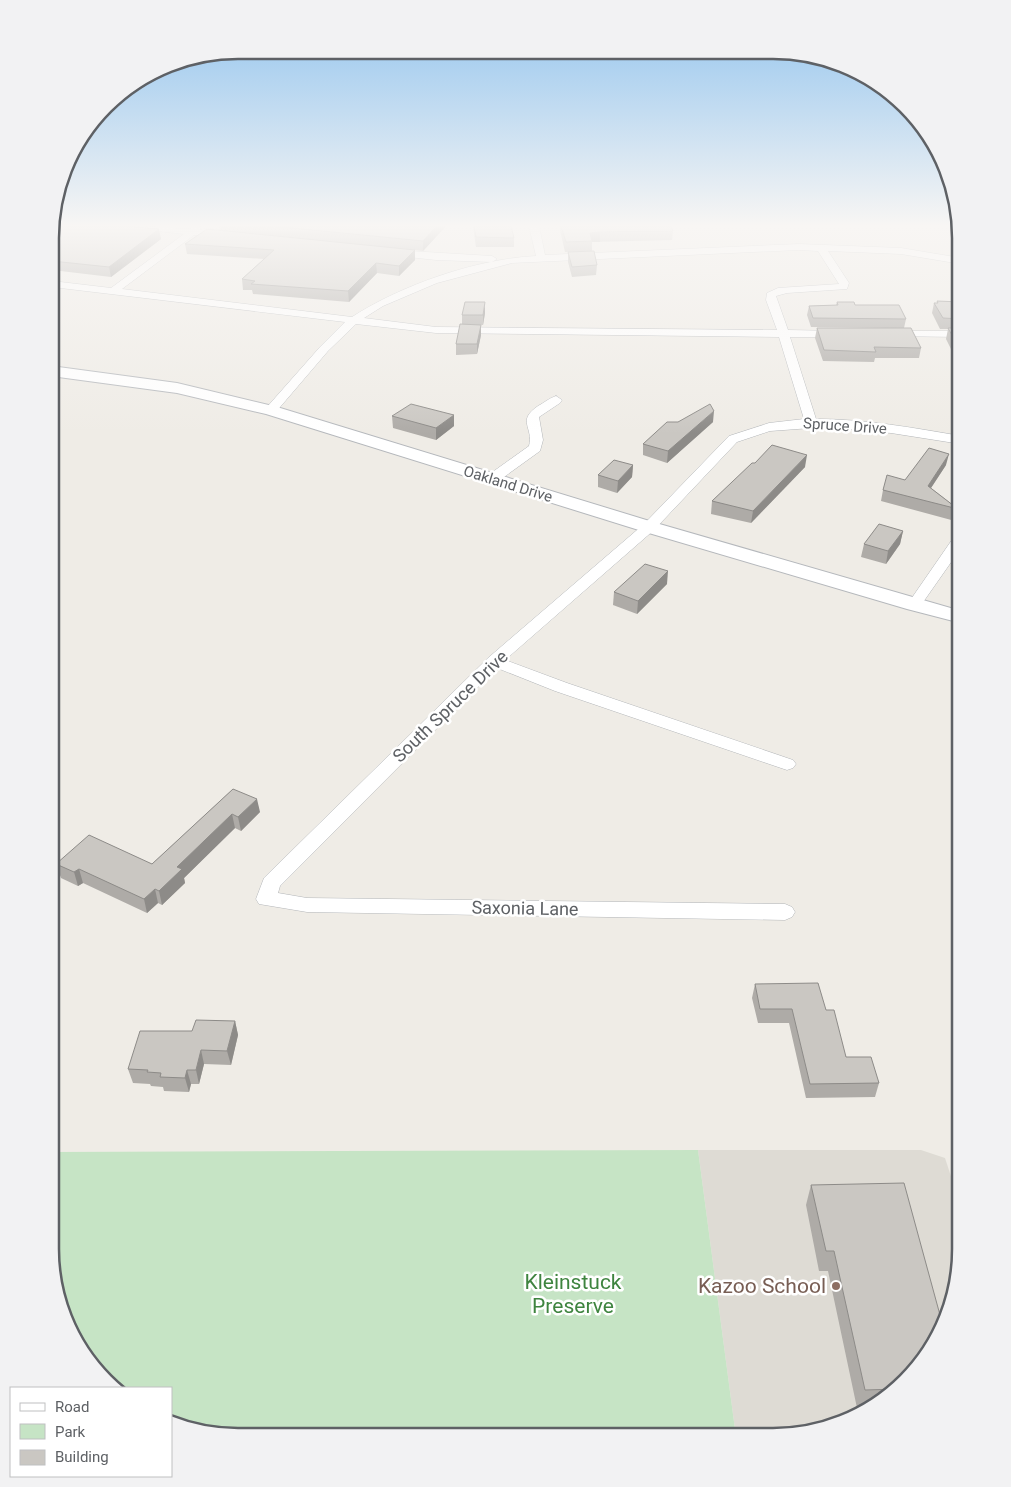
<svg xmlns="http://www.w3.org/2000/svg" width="1011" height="1487" viewBox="0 0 1011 1487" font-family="Roboto,sans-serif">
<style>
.education{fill:#dedbd4}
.green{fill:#c6e4c5}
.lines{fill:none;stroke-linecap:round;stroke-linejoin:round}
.minor-casing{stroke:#b3b6b9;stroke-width:1}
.secondary-casing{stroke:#b5b8bc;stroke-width:2}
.minor{fill:#fff;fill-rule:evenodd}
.secondary{fill:#fff;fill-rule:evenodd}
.wall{fill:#aeaba7}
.shaded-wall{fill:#8d8b88}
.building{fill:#cac7c2;stroke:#8d8b88}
.education-dot{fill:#8d6e63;stroke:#fff;stroke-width:2}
.labels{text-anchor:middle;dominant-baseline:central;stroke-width:5;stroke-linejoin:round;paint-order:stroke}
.far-street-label{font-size:15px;fill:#5e6165;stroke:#fff}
.street-label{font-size:18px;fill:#5e6165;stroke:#fff}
.near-park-label{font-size:21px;fill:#3e843f;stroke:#fff}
.near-education-label{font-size:21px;fill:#785e54;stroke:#fff;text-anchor:end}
.rim{fill:none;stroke:#5e6165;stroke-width:2.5}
</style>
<rect width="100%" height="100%" fill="#efece6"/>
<!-- education -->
<path class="education" d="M698,1150H921L945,1158L961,1207V1262L951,1310L929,1354L897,1391L846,1423L774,1437H736Z"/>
<!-- green -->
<path class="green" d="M698,1150L736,1437L213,1435L171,1424V1388H113L89,1364L64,1322L50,1250V1152Z"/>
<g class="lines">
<!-- minor casing -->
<g class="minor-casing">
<g id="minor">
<path d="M133,226L190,229L194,226H200V230L225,232L230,235L225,238L194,235L122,289L352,317C402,285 476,259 536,256L529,226H539L545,255L799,244L901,248L961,258V264L901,254L828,251L849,283L847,289L787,293L776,296L788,330L838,331L843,334L838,337H790L816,419C865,419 914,428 961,436V444L891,433L825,427L770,431L737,442L654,530L505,660L567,683L793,760L796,764L793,768L787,770L781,768L555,691L497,668L280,886L278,893L307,898L785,904L792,907L795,912L792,917L785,920L307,912L259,904L256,899L264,878L488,658L644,524L729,436L769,423L804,419L779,337L436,333L356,324L328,351L275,413H267L265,410L267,407L320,347L345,322L52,287V281L111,288L184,234L138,229ZM799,250L818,251L839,284L778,288L767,293L766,300L777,330L436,327L364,318L383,306L437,283L512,263Z"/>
<path d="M393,250L492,256L497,259L492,262L436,260L390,255L388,253Z"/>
<path d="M891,331H961V337L887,336L886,334L887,332Z"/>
<path d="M556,396L562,400L560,403L539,417L543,440L540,451L497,482H487L485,479L487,476L529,446C534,427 516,421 538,406C544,403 549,398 556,396Z"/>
<path d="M961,533V548L919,608H909L906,605L909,602L956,534Z"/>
</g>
</g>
<!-- secondary casing -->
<g class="secondary-casing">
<path id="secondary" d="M51,366L177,383L277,407L656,523L961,611V623L907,609L642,531L266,414L177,393L51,376Z"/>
</g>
<!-- minor -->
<use href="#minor" class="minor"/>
<!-- secondary -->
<use href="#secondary" class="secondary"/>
</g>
<!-- wall -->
<g class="wall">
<path d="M52,226L143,228L161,239L111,277L52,270Z"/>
<path d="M219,226H446L423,251L415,250V260L399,276L377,273L349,302L253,294L252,290H243L242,279L264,259L187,254L185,244L220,230Z"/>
<path d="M473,226H511L514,238V247H476Z"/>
<path d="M560,226H671L673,231L672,240L592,242V251L565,252L560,230Z"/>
<path d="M568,252L597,265L596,275L572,277L568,262Z"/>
<path d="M937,301L961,302V359H956L946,339L948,329H940L932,313L934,303H937Z"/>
<path d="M837,302L855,305L906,319L904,328L921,348L919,358H875L874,362L823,361L815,338L817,328H886L811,327L807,315L809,306L836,305Z"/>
<path d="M485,313L483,325H481V335L477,354L456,355V344L462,324V315Z"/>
<path d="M454,415V426L436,440L393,428L392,416Z"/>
<path d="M678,422H713L667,463L643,455V444Z"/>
<path d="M755,463L805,467L751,523L711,514L712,501Z"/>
<path d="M633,465L632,477L617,493L598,487V475Z"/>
<path d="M946,465L931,488L958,509L955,521L881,501L883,490L905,480Z"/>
<path d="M903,531L900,544L886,564L861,557L864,544Z"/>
<path d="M667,584L637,614L613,605L614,592Z"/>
<path d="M233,789L260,812L241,831L235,828L184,878L185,883L162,905L158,903L147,913L83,883L78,886L61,878L56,864H152Z"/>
<path d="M755,984L826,1010L846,1057L879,1083L875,1097L806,1098L789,1023H758L752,998Z"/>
<path d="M235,1021L238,1035L231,1065L204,1064L199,1084H191L189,1092L164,1091L163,1087L151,1086L150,1084L133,1083L128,1069L192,1031Z"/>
<path d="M811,1185L929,1354L897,1391L869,1408H857L828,1271H819L806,1205Z"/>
</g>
<!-- shaded-wall -->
<g class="shaded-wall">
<path d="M437,226H446L423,251V241Z"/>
<path d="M159,229L161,239L111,277L109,267Z"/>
<path d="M600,232V242H592L590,233Z"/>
<path d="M415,250V260L399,276V266Z"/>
<path d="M376,263L377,273L349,302L348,291Z"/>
<path d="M485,302V313L483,325V315Z"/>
<path d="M481,325V335L477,354V344Z"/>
<path d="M714,411L713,422L667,463L668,451Z"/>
<path d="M454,415V426L436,440V428Z"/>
<path d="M949,454L946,465L925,497L928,486Z"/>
<path d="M807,455L805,467L751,523L753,511Z"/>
<path d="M633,465L632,477L617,493L618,481Z"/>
<path d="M903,531L900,544L886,564L888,551Z"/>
<path d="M668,571L667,584L637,614L638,601Z"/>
<path d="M257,799L260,812L241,831L238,817Z"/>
<path d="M232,814L235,828L184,878L185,883L162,905L159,891L177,867Z"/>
<path d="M79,869L83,883L78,886L74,872Z"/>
<path d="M155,889L158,903L147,913L144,899Z"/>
<path d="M235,1021L238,1035L231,1065L227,1051Z"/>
<path d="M201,1050L204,1064L199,1084L196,1070Z"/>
<path d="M187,1070L191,1084L189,1092L185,1078Z"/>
</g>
<!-- building -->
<g class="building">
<path d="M52,226H135L134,227L159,229L109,267L52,261Z"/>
<path d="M272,226H437L423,241Z"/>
<path d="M474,226H511L514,238L476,237Z"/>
<path d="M561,226H671L673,231L600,232L590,233L592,241L566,242Z"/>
<path d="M207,229L415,250L399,266L376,263L348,291L251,284L255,281L242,279L274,250L185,244Z"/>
<path d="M594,251L597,265L572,267L568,252Z"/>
<path d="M937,301L961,302V319L943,318L934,303H938Z"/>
<path d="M465,302H485L483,315H462Z"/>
<path d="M837,302H854L855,305H899L906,319L813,318L809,306L838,305Z"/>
<path d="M460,324L481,325L477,344H456Z"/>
<path d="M817,328H911L921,348L874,347L876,352L824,350Z"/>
<path d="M948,328H961V348H959Z"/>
<path d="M411,404L454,415L436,428L392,416Z"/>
<path d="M710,404L714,411L668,451L643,444L667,422H678Z"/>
<path d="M772,445L807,455L753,511L712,501L752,463H755Z"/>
<path d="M929,448L949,454L928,486L958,509L883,490L887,475L905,480Z"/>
<path d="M614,460L633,465L618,481L598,475Z"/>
<path d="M879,524L903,531L888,551L864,544Z"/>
<path d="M645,564L668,571L638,601L614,592Z"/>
<path d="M233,789L257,799L238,817L232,814L177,867L182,869L159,891L155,889L144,899L79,869L74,872L56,864L89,835L152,864Z"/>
<path d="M818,983L826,1010H834L846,1057H871L879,1083L810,1084L792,1009H760L755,984Z"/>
<path d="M196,1020L235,1021L227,1051L201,1050L196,1070H187L185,1078L160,1077L161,1073L147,1072L148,1070L128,1069L140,1031H192Z"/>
<path d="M904,1183L943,1326L929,1354L898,1389L865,1390L834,1251H826L811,1185Z"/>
</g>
<!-- sky -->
<linearGradient id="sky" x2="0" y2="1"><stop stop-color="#90c3ee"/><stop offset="0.52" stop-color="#f8f6f4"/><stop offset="1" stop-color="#f8f6f4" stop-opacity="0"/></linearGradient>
<rect width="1011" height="434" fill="url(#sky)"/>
<!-- markers -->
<circle class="education-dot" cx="836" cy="1286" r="5"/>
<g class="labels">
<!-- far-street labels -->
<g class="far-street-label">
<text transform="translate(845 426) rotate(4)">Spruce Drive</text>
<text transform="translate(508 484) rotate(17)">Oakland Drive</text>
</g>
<!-- street labels -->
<g class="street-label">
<text transform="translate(450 706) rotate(-44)">South Spruce Drive</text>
<text transform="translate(525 908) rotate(1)">Saxonia Lane</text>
</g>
<!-- near-park labels -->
<g class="near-park-label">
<text x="573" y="1282">Kleinstuck<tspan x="573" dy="24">Preserve</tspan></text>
</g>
<!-- near-education labels -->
<g class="near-education-label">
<text x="826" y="1286">Kazoo School</text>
</g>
</g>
<!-- crop -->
<path d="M0 0H1011V1487H0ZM238 59H773A179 179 0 0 1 952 238V1249A179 179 0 0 1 773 1428H238A179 179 0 0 1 59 1249V238A179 179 0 0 1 238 59Z" fill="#f2f2f3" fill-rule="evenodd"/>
<path class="rim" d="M238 59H773A179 179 0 0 1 952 238V1249A179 179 0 0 1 773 1428H238A179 179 0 0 1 59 1249V238A179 179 0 0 1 238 59Z"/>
<!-- legend -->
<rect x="10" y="1387" width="162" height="90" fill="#ffffff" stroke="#bfc0c1"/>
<rect x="20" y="1403" width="25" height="8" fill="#ffffff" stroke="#bfc0c1"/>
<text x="55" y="1412" font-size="15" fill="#5e6165">Road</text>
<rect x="20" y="1424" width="25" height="15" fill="#c6e4c5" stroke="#bfc0c1"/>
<text x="55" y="1437" font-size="15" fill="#5e6165">Park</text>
<rect x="20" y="1450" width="25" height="15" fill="#cac7c2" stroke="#bfc0c1"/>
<text x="55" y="1462" font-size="15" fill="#5e6165">Building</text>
</svg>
